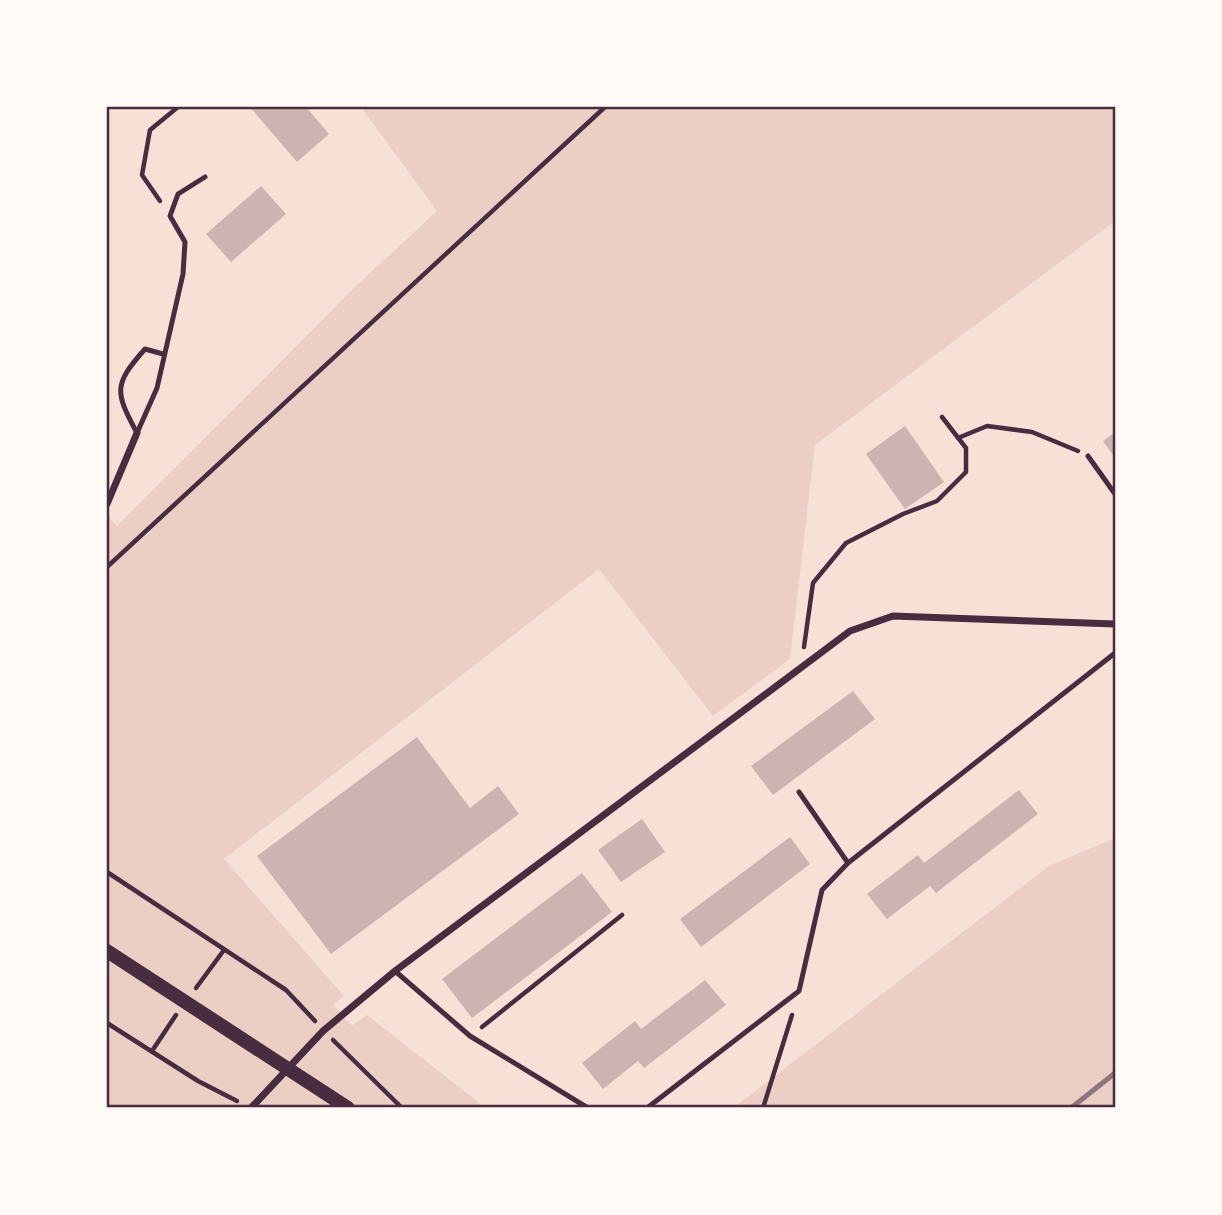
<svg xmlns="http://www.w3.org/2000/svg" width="1222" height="1215" viewBox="0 0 1222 1215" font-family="'PT Sans Narrow',sans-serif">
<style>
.green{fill:#ebcfc5}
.building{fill:#ccb4b1}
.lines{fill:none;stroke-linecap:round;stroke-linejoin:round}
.path{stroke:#4a2c40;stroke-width:4.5}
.service{stroke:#4a2c40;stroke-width:5}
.minor{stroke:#4a2c40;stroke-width:7}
.secondary{stroke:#4a2c40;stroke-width:14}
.rail{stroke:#8f747c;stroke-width:5}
.neatline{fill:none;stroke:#4a2c40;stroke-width:2.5}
</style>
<rect width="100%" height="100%" fill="#f7e1d7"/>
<!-- green -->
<g class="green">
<path d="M361,107H1115V221L815,445L790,659L713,716L599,569L224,859L344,996L333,1005L352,1026L367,1015L486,1108H107V515L117,526L356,286L437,211Z"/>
<path d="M1115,838V1108H733L1049,866Z"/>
</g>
<!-- building -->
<g class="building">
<path d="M250,107H306L329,134L297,162Z"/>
<path d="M261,186L286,214L231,262L206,234Z"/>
<path d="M905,426L944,482L905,509L866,454Z"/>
<path d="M1115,432V458L1103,441Z"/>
<path d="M853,691L875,719L773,795L751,766Z"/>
<path d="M417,737L470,808L498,786L519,814L331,954L257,856Z"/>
<path d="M1019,790L1038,814L936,893L930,886L887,919L867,894L918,855L924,863Z"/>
<path d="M642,819L665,852L621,882L598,850Z"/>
<path d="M790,837L810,864L701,947L680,919Z"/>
<path d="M582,873L612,912L472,1018L442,979Z"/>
<path d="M705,980L726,1005L644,1068L638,1061L603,1089L582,1063L635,1021L641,1029Z"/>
</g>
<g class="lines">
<!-- path -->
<g class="path">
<path d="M160,201L142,175L150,130L178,107"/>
<path d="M958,438L987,426L1032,432L1078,451"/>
<path d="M107,567L605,107"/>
<path d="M804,647L813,583L846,543L903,514L937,501L966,472V448L942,417"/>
<path d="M107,872L286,990L315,1021"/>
<path d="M196,988L224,950"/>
<path d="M107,1023L198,1081L237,1101"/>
<path d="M482,1027L622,915"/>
<path d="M333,1040L402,1108"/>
<path d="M152,1051L176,1015"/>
<path d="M763,1108L792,1015"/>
</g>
<!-- service -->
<g class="service">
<path d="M137,433L157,388L183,274L185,242L170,216L178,194L205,177"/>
<path d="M137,433C115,392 113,385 145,349L163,354"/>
<path d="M1088,456L1115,494"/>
<path d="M799,792L848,863L1115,653"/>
<path d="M395,971L470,1036L588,1108"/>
<path d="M647,1108L799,991L822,890L848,863"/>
</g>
<!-- minor -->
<g class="minor">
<path d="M107,504L137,433"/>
<path d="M251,1108L323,1031L395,971L850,631L893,616L1115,624"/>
</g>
<!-- secondary -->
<path class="secondary" d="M107,951L348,1108"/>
<!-- rail -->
<path class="rail" d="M1071,1108L1115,1073"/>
</g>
<!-- border -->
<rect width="1222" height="1215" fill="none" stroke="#fffaf5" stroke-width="217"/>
<rect x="108" y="108" width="1006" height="998" class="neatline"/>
</svg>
